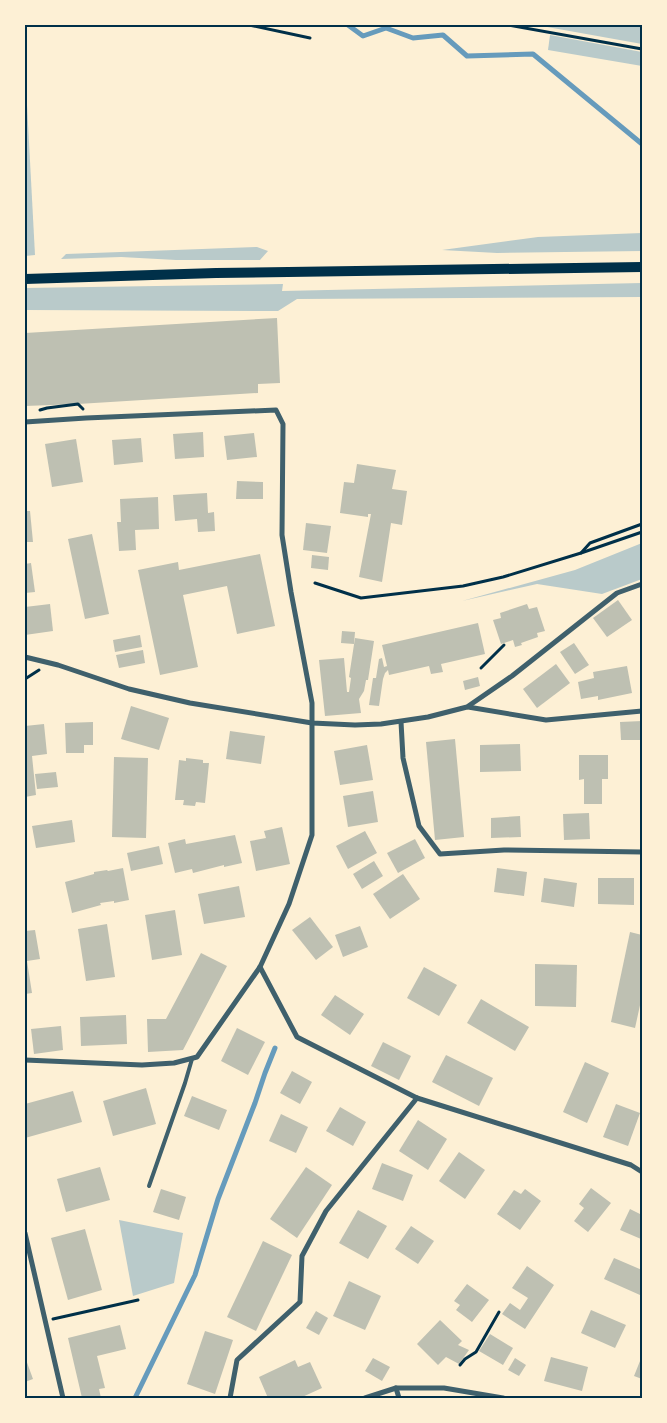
<svg xmlns="http://www.w3.org/2000/svg" width="667" height="1423" viewBox="0 0 667 1423" font-family="Lato,sans-serif">
<style>
.green{fill:#b9caca}
.lines{fill:none;stroke-linecap:round;stroke-linejoin:round}
.stream{stroke:#669bbc;stroke-width:5}
.building{fill:#bec0b2}
.path{stroke:#003049;stroke-width:3}
.service{stroke:#3f606c;stroke-width:4}
.minor{stroke:#3f606c;stroke-width:5}
.secondary{stroke:#003049;stroke-width:10}
.neatline{fill:none;stroke:#003049;stroke-width:2}
</style>
<rect width="100%" height="100%" fill="#fdf0d5"/>
<!-- green -->
<g class="green">
<path d="M536,25H642V44Z"/>
<path d="M550,35L642,52V66L548,50Z"/>
<path d="M25,67L35,255L25,256Z"/>
<path d="M642,233V251L497,253L442,250L538,237Z"/>
<path d="M257,247L268,251L260,260H176L121,257L61,259L66,254Z"/>
<path d="M642,283V297L297,299L278,311L25,310V288L283,284L282,291Z"/>
<path d="M642,543V579L602,594L537,584L462,601L575,570Z"/>
<path d="M119,1220L183,1233L174,1283L133,1296Z"/>
</g>
<g class="lines">
<!-- stream -->
<g class="stream">
<path d="M348,25L363,36L386,28L413,38L443,35L467,56L533,54L642,144"/>
<path d="M135,1398L195,1275L218,1199L255,1103L265,1073L275,1048"/>
</g>
</g>
<!-- building -->
<g class="building">
<path d="M277,318L280,383L258,384V393L78,404L25,406V333Z"/>
<path d="M203,432L204,457L175,459L173,434Z"/>
<path d="M254,433L257,457L227,460L224,436Z"/>
<path d="M141,438L143,462L114,465L112,440Z"/>
<path d="M76,439L83,482L52,487L45,444Z"/>
<path d="M357,464L396,470L392,489L407,491L402,525L391,523L382,582L359,577L371,514H368V517L340,513L344,482L354,483Z"/>
<path d="M237,481L263,482V499H236Z"/>
<path d="M207,493L208,513L214,512L215,531L198,532L197,519L175,521L173,495Z"/>
<path d="M158,497L159,529L135,530L136,550L119,551L117,522H121L120,499Z"/>
<path d="M25,511H30L33,542H25Z"/>
<path d="M306,523L331,526L327,553L303,550Z"/>
<path d="M92,534L109,614L85,619L68,539Z"/>
<path d="M260,554L275,626L237,634L227,586L183,595L198,667L160,675L138,570L178,562L179,570Z"/>
<path d="M312,555L329,557L328,570L311,568Z"/>
<path d="M31,563L35,592L25,593V564Z"/>
<path d="M618,600L632,620L607,637L593,618Z"/>
<path d="M50,604L53,631L25,635V607Z"/>
<path d="M527,604L529,609L537,607L545,631L537,633L538,637L521,643L522,645L515,647L513,640L501,644L493,620L501,618L500,613Z"/>
<path d="M478,623L485,654L441,664L443,672L431,674L429,666L389,675L388,670L385,673L383,679L379,706L369,705L373,678H376L379,659L382,658L384,667L387,666L382,645Z"/>
<path d="M342,631L355,632L354,644L341,643Z"/>
<path d="M140,635L142,647L115,652L113,640Z"/>
<path d="M355,638L374,641L368,680H366L364,691L359,699L361,713L325,716L319,660L344,658L347,692H349L351,678L349,677Z"/>
<path d="M574,643L589,665L575,674L560,652Z"/>
<path d="M143,650L145,663L119,668L116,655Z"/>
<path d="M556,664L570,683L537,708L523,689Z"/>
<path d="M627,666L632,693L598,700V696L581,699L578,682L594,678L593,672Z"/>
<path d="M478,677L480,686L465,690L463,681Z"/>
<path d="M131,706L169,718L159,750L121,739Z"/>
<path d="M642,721V740H621L620,722Z"/>
<path d="M93,722V745H84V753H66L65,723Z"/>
<path d="M44,724L47,754L32,756L36,795L25,797V726Z"/>
<path d="M230,731L265,736L261,764L226,759Z"/>
<path d="M455,739L464,837L435,840L426,742Z"/>
<path d="M520,744L521,771L480,772V745Z"/>
<path d="M367,745L373,780L340,785L334,751Z"/>
<path d="M579,755H608V779H602V804H584V779L579,780Z"/>
<path d="M114,757L148,758L146,838L112,837Z"/>
<path d="M186,758L203,760V763H209L205,803L196,802L195,806L183,805L184,800H175L179,760L186,761Z"/>
<path d="M56,772L58,787L37,789L35,774Z"/>
<path d="M373,791L378,822L348,827L343,796Z"/>
<path d="M589,813L590,839L564,840L563,814Z"/>
<path d="M520,816L521,837L491,838V818Z"/>
<path d="M72,820L75,842L36,848L32,826Z"/>
<path d="M282,827L290,864L256,871L250,841L266,838L264,831Z"/>
<path d="M365,831L377,853L348,869L336,846Z"/>
<path d="M235,835L242,863L224,867V865L193,873L192,869L175,873L168,843L185,839L186,844Z"/>
<path d="M415,839L425,858L398,873L387,853Z"/>
<path d="M159,846L163,864L131,871L127,853Z"/>
<path d="M374,861L383,876L362,889L353,874Z"/>
<path d="M123,868L129,900L114,903V901L100,903L101,905L72,913L65,882L94,874V872L107,870L108,871Z"/>
<path d="M497,868L527,872L524,896L494,892Z"/>
<path d="M403,874L420,899L390,919L373,894Z"/>
<path d="M544,878L577,883L574,907L541,902Z"/>
<path d="M598,878H634V905L598,904Z"/>
<path d="M239,886L245,917L204,924L198,894Z"/>
<path d="M175,910L182,955L152,960L145,915Z"/>
<path d="M310,917L333,947L316,960L292,930Z"/>
<path d="M107,924L115,977L86,981L78,929Z"/>
<path d="M360,926L368,947L343,957L335,935Z"/>
<path d="M35,930L40,959L27,961L32,993L25,994V931Z"/>
<path d="M630,932L642,935V996L635,1028L611,1022Z"/>
<path d="M201,953L227,966L183,1050L148,1052L147,1019H166Z"/>
<path d="M535,964L577,965L576,1007L535,1006Z"/>
<path d="M424,967L457,985L439,1016L407,998Z"/>
<path d="M335,995L364,1014L350,1035L321,1015Z"/>
<path d="M481,999L529,1027L515,1051L467,1023Z"/>
<path d="M126,1015L127,1044L81,1046L80,1017Z"/>
<path d="M61,1026L63,1050L34,1054L31,1029Z"/>
<path d="M237,1028L265,1042L248,1075L221,1061Z"/>
<path d="M383,1042L411,1056L399,1080L371,1066Z"/>
<path d="M446,1055L493,1078L479,1106L432,1082Z"/>
<path d="M585,1062L609,1073L587,1123L563,1112Z"/>
<path d="M292,1071L312,1082L300,1104L280,1093Z"/>
<path d="M146,1088L156,1124L113,1136L103,1101Z"/>
<path d="M73,1091L82,1122L25,1138V1104Z"/>
<path d="M192,1096L227,1110L219,1130L184,1116Z"/>
<path d="M616,1104L640,1113L628,1146L603,1137Z"/>
<path d="M340,1107L366,1122L353,1146L326,1131Z"/>
<path d="M281,1114L308,1127L296,1153L269,1141Z"/>
<path d="M418,1120L447,1139L428,1170L399,1151Z"/>
<path d="M459,1152L485,1170L465,1199L439,1181Z"/>
<path d="M382,1163L413,1175L403,1201L372,1189Z"/>
<path d="M100,1167L110,1200L66,1212L57,1179Z"/>
<path d="M306,1167L332,1185L297,1238L270,1219Z"/>
<path d="M591,1188L611,1203L588,1232L574,1221L584,1208L579,1204Z"/>
<path d="M161,1189L186,1197L179,1220L153,1212Z"/>
<path d="M525,1189L541,1201L520,1230L497,1214L514,1190L521,1194Z"/>
<path d="M630,1209L640,1214L642,1210V1237L641,1239L620,1230Z"/>
<path d="M358,1210L387,1226L368,1259L339,1243Z"/>
<path d="M411,1226L434,1241L418,1264L395,1249Z"/>
<path d="M85,1229L102,1290L68,1300L51,1238Z"/>
<path d="M263,1241L292,1255L256,1331L227,1317Z"/>
<path d="M614,1258L642,1270V1291L640,1295L604,1279Z"/>
<path d="M527,1266L554,1285L525,1329L502,1314L510,1303L520,1310L528,1298L512,1288Z"/>
<path d="M349,1281L381,1296L365,1330L333,1316Z"/>
<path d="M467,1284L489,1300L472,1322L456,1310L460,1305L454,1301Z"/>
<path d="M591,1310L626,1325L615,1348L581,1333Z"/>
<path d="M316,1311L328,1318L319,1335L306,1328Z"/>
<path d="M440,1320L462,1341L458,1345L469,1350L459,1364L446,1357L438,1365L417,1344Z"/>
<path d="M120,1325L126,1349L97,1356L105,1388L99,1389L101,1398H82L68,1338Z"/>
<path d="M205,1331L233,1340L215,1394L187,1384Z"/>
<path d="M490,1334L513,1348L503,1365L479,1351Z"/>
<path d="M642,1356V1379L634,1376Z"/>
<path d="M25,1357L33,1379L25,1382Z"/>
<path d="M551,1357L588,1367L582,1391L544,1381Z"/>
<path d="M373,1358L390,1367L382,1381L365,1371Z"/>
<path d="M515,1358L526,1365L519,1376L508,1370Z"/>
<path d="M295,1360L298,1367L310,1362L322,1388L300,1398H268L259,1377Z"/>
</g>
<g class="lines">
<!-- path -->
<g class="path">
<path d="M249,25L310,38"/>
<path d="M508,25L642,49"/>
<path d="M40,410L47,408L78,404L83,409"/>
<path d="M581,553L642,532"/>
<path d="M315,583L361,598L463,586L503,577L581,553L590,543L642,524"/>
<path d="M481,668L504,645"/>
<path d="M25,679L39,670"/>
<path d="M53,1319L138,1300"/>
<path d="M460,1365L465,1359L476,1352L499,1312"/>
</g>
<!-- service -->
<path class="service" d="M149,1186L185,1083L192,1059"/>
<!-- minor -->
<g class="minor">
<path d="M25,422L86,418L276,410L283,424L282,535L291,592L312,703V835L289,904L260,967L197,1057L174,1063L142,1065L25,1060"/>
<path d="M25,657L58,665L129,689L190,703L312,723L355,725L381,724L428,717L467,707L512,676L617,593L642,584"/>
<path d="M468,707L546,720L642,711"/>
<path d="M401,722L403,758L419,826L440,854L504,850L642,852"/>
<path d="M260,967L297,1037L417,1098L631,1165L642,1172"/>
<path d="M25,1233L63,1398"/>
<path d="M396,1388L399,1398"/>
<path d="M230,1398L237,1360L300,1302L302,1256L326,1211L417,1098"/>
<path d="M365,1398L396,1388H444L503,1398"/>
</g>
<!-- secondary -->
<path class="secondary" d="M25,279L216,273L642,267"/>
</g>
<!-- border -->
<rect width="667" height="1423" fill="none" stroke="#fdf0d5" stroke-width="52"/>
<rect x="26" y="26" width="615" height="1371" class="neatline"/>
</svg>
